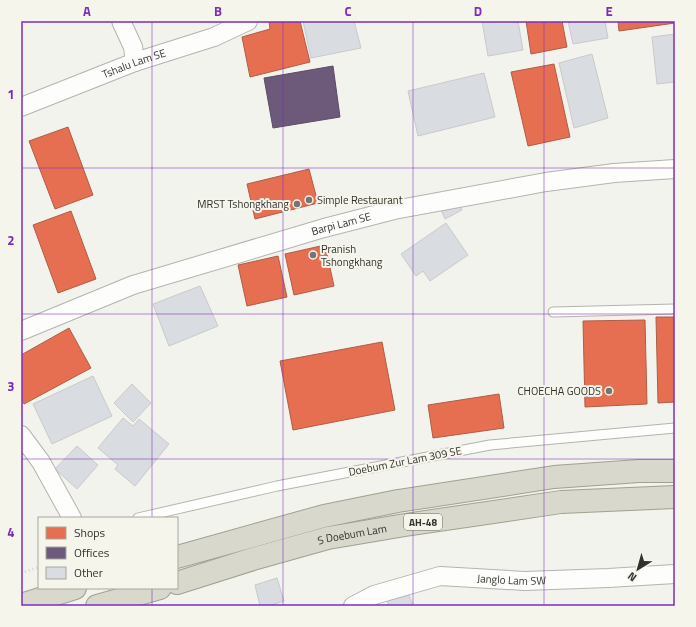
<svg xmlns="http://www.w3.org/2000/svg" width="696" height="627" viewBox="0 0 696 627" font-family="'Titillium Web',sans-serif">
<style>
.shops{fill:#e76f51;stroke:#b05c46}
.offices{fill:#6d597a;stroke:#5b4d63}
.building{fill:#d9dce0;stroke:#c9cac9}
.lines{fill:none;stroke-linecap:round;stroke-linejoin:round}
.service-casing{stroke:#b3b3af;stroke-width:11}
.minor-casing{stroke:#b3b3af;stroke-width:20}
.trunk-casing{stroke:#a2a08f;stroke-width:24}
.path{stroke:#d0d0ce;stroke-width:2.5;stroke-dasharray:1 3;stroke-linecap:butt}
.service{stroke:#fdfdfc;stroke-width:9}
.minor{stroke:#fdfdfc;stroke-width:18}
.trunk{stroke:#d8d8cc;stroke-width:22}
.grid{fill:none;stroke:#7b2cbf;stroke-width:1;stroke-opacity:0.55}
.poi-dot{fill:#757571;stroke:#f6f5eb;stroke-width:1.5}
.labels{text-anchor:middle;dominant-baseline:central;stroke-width:4;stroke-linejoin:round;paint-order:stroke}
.shield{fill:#f6f5eb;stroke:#6c6c66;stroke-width:1}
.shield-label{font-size:10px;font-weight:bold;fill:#31312d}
.street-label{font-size:11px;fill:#31312d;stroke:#f6f5eb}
.poi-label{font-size:11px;fill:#31312d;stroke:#f6f5eb;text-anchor:start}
.neatline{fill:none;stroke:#7b2cbf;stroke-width:1.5}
.grid-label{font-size:13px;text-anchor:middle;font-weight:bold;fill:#7b2cbf}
</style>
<rect width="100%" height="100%" fill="#f3f3ee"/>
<!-- shops -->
<g class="shops">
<path d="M269,21H300L310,62L250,77L242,37L270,29Z"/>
<path d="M526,21H562L567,47L531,54Z"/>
<path d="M618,21H675V23L619,31Z"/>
<path d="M554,64L570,137L528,146L511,72Z"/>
<path d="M68,127L93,195L55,209L29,141Z"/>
<path d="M309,169L318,203L255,219L247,184Z"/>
<path d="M71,211L96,279L58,293L33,225Z"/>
<path d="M325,245L334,286L294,295L285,254Z"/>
<path d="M278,256L287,297L247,306L238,265Z"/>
<path d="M656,317H675V402L658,403Z"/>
<path d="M645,320L647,404L585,407L583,321Z"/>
<path d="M69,328L91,368L24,404L21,398V355Z"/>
<path d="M382,342L395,410L293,430L280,361Z"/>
<path d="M499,394L504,428L433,438L428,405Z"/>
</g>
<!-- offices -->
<path class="offices" d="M333,66L340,117L273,128L264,78Z"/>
<!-- building -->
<g class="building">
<path d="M303,21H354L361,48L311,58Z"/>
<path d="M482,21H518L523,50L488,56Z"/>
<path d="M568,21H605L608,38L573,44Z"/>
<path d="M675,34V82L657,84L652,37Z"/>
<path d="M592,54L608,118L574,128L559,63Z"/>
<path d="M484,73L495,117L418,136L408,91Z"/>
<path d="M458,202L462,210L445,219L441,210Z"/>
<path d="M446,223L468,255L430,281L423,271L416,276L401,254Z"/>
<path d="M200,286L218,326L169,346L153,304Z"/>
<path d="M93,376L112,416L52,444L33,404Z"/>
<path d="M132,384L151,403L133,422L114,403Z"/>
<path d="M123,418L133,426L139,419L169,444L135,486L115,469L118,465L98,448Z"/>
<path d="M77,446L98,465L77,489L55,469Z"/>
<path d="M277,578L284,601L268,606H260L255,585Z"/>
<path d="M409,595L413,606H389L387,601Z"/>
</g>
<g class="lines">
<!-- service casing -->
<g class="service-casing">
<g id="service">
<path d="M553,312L675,309"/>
<path d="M138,518L277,486L490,445L675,428"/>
</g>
</g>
<!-- minor casing -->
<g class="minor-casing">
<g id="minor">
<path d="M121,21L133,47L135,62"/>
<path id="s1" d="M21,107L135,62L214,37L248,21"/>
<path id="s2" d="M21,331L133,285L324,228L394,210L546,182L614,173L675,169"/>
<path d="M21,435L41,462L72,518"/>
<path id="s3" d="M353,606L374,595L440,576L525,581L608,578L675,574"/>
</g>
</g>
<!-- trunk casing -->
<g class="trunk-casing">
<g id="trunk">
<path d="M177,557L324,516L398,501L554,477L639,471H675"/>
<path id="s4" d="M177,583L253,559L328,538L405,525L561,502L675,497"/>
<path d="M21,605L75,588"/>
<path d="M97,606L160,588"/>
</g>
</g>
<!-- path -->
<path class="path" d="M21,573L39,567"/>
<!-- service -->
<use href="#service" class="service"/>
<!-- minor -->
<use href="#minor" class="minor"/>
<!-- trunk -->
<use href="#trunk" class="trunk"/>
</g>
<!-- grid -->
<path class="grid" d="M152,21V518M283,21V606M413,21V606M544,21V606M21,168H675M21,314H675M21,459H675M152,588V606"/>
<!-- markers -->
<g class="poi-dot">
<circle cx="309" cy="200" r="4"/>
<circle cx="297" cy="204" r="4"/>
<circle cx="313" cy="255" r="4"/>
<circle cx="609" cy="391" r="4"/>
</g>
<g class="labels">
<!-- shield labels -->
<rect class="shield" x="404" y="514" width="38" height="16" rx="3"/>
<g class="shield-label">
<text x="423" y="522">AH-48</text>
</g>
<!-- street labels -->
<g class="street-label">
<text stroke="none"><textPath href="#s1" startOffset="121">Tshalu Lam SE</textPath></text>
<text stroke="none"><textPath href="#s2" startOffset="338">Barpi Lam SE</textPath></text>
<text transform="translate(405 461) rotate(-11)">Doebum Zur Lam 309 SE</text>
<text stroke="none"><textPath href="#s4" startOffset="182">S Doebum Lam</textPath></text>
<text stroke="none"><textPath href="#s3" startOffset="164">Janglo Lam SW</textPath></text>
</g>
<!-- poi labels -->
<g class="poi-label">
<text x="317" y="200">Simple Restaurant</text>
<text x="289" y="204" text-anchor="end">MRST Tshongkhang</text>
<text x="321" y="249">Pranish<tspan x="321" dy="13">Tshongkhang</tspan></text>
<text x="601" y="391" text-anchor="end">CHOECHA GOODS</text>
</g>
</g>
<!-- border -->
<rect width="696" height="627" fill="none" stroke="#f6f5eb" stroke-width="44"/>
<!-- legend -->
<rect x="38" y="517" width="140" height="72" fill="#f6f5eb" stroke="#a7a79f"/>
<rect x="46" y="527" width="20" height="12" fill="#e76f51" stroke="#a7a79f"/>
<text x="74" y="537" font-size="12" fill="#31312d">Shops</text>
<rect x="46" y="547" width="20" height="12" fill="#6d597a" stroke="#a7a79f"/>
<text x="74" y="557" font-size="12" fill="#31312d">Offices</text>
<rect x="46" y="567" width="20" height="12" fill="#d9dce0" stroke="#a7a79f"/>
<text x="74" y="577" font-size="12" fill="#31312d">Other</text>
<!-- north arrow -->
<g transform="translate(638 569) rotate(217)" stroke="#f6f5eb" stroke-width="3" paint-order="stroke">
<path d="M0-3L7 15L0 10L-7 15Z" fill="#31312d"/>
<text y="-6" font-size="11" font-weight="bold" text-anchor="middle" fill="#31312d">N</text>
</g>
<rect x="22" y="22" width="652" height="583" class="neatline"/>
<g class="grid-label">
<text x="87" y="16">A</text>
<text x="218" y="16">B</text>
<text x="348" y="16">C</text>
<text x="478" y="16">D</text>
<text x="609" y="16">E</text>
<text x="11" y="99">1</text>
<text x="11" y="245">2</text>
<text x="11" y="391">3</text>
<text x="11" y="537">4</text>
</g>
</svg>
